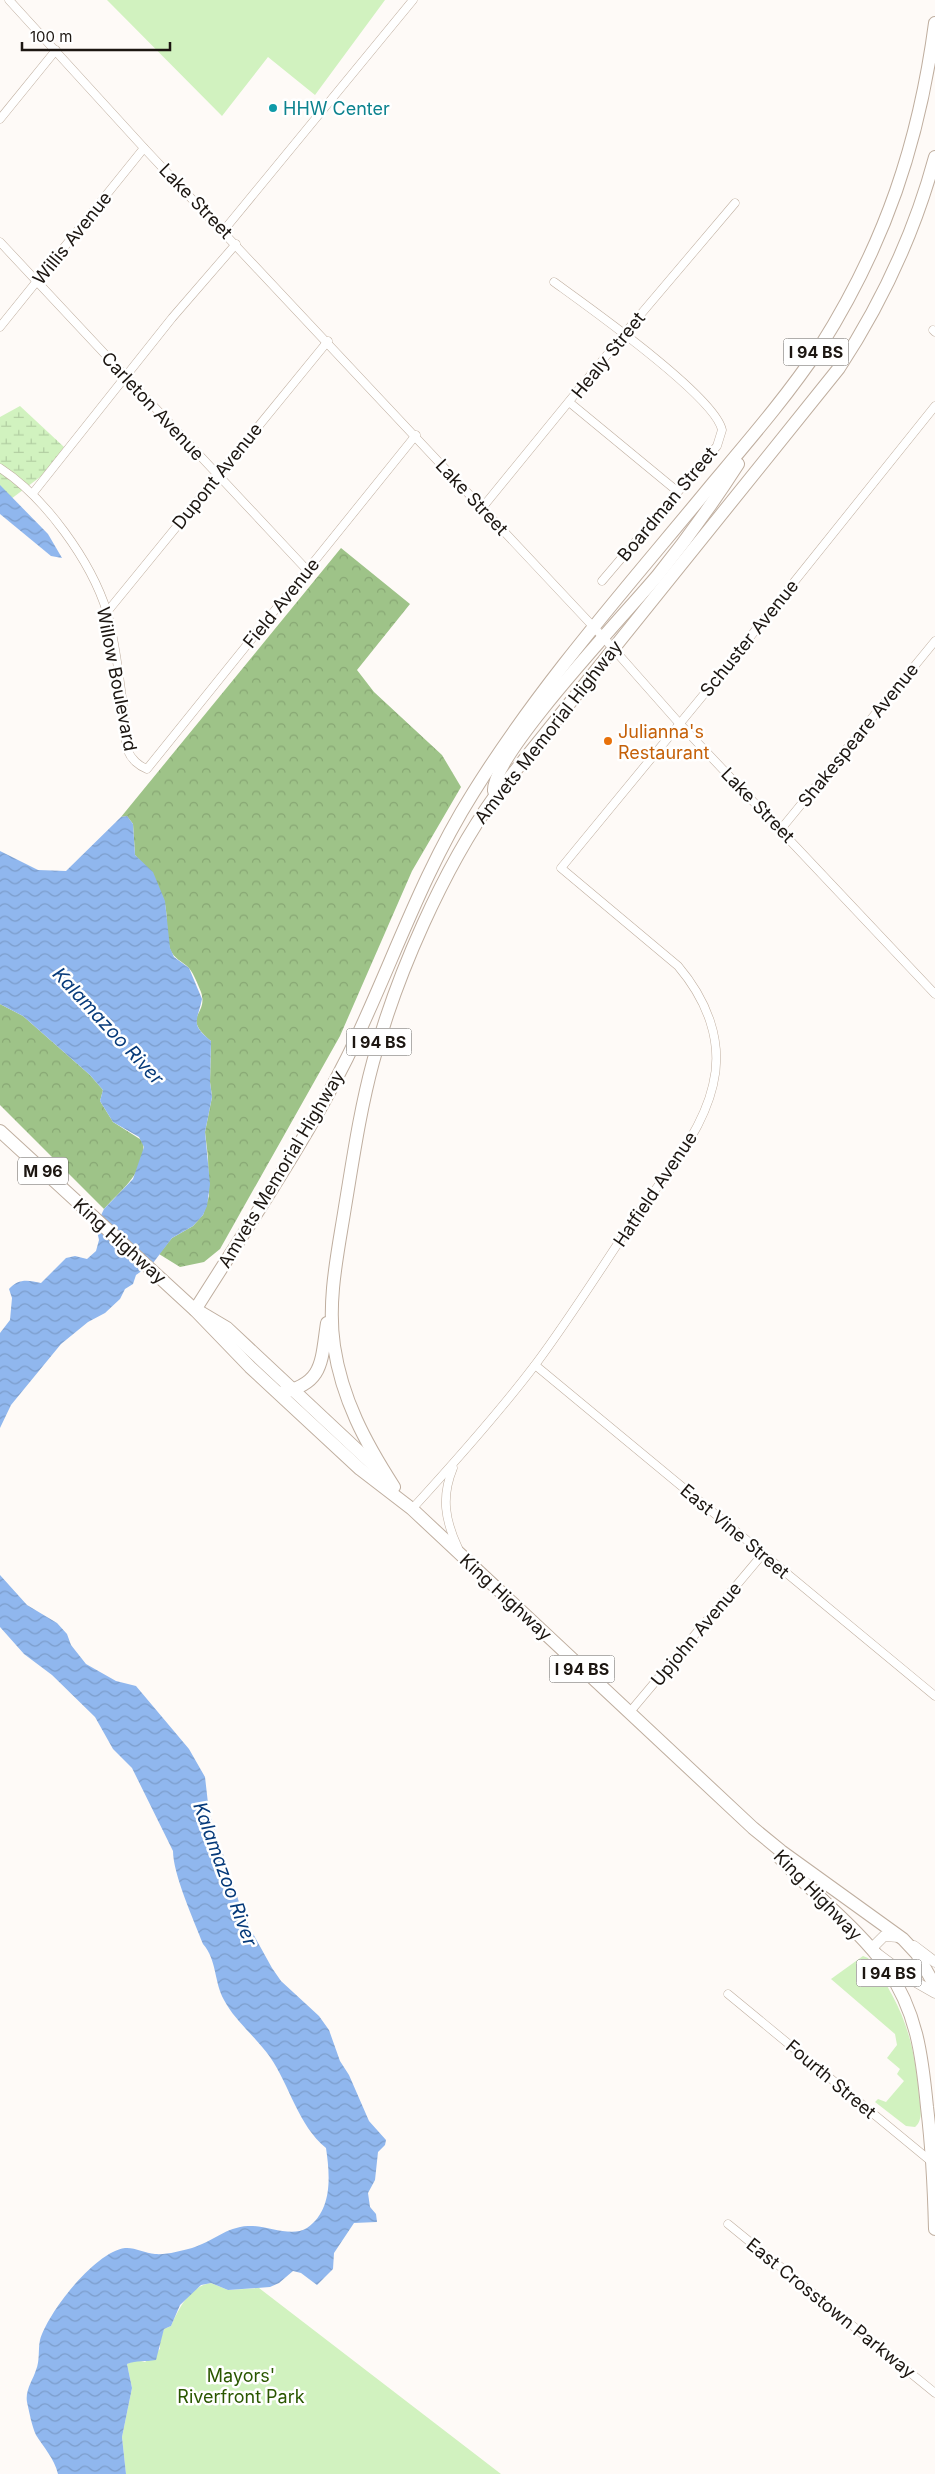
<svg xmlns="http://www.w3.org/2000/svg" width="935" height="2474" viewBox="0 0 935 2474" font-family="Inter,sans-serif">
<style>
.green{fill:#d1f2bf}
.forest{fill:url(#forest-crowns)}
.wetland{fill:url(#wetland-marsh)}
.water{fill:url(#water-waves)}
.lines{fill:none;stroke-linecap:round;stroke-linejoin:round}
.minor-casing{stroke:#bfae9f;stroke-width:9}
.tertiary-casing{stroke:#bfae9f;stroke-width:11}
.primary-casing{stroke:#bfae9f;stroke-width:14}
.trunk-casing{stroke:#bfae9f;stroke-width:14}
.minor{stroke:#fff;stroke-width:8}
.tertiary{stroke:#fff;stroke-width:10}
.primary{stroke:#fff;stroke-width:12}
.trunk{stroke:#fff;stroke-width:12}
.culture-dot{fill:#0f9aa8;stroke:#fff;stroke-width:2}
.food-dot{fill:#e8710a;stroke:#fff;stroke-width:2}
.labels{text-anchor:middle;dominant-baseline:central;stroke-width:5;stroke-linejoin:round;paint-order:stroke}
.shield{fill:#fff;stroke:#605c58;stroke-width:1}
.shield-label{font-size:16px;font-weight:bold;fill:#1c1611}
.culture-label{font-size:18px;fill:#0d838f;stroke:#fff;text-anchor:start}
.street-label{font-size:18px;fill:#1c1611;stroke:#fff}
.food-label{font-size:18px;fill:#c56008;stroke:#fff;text-anchor:start}
.park-label{font-size:18px;fill:#2a5700;stroke:#fff}
.water-label{font-size:19px;font-style:italic;fill:#063a7a;stroke:#fff}
</style>
<defs>
<pattern id="forest-crowns" width="20" height="18" patternUnits="userSpaceOnUse" patternTransform="scale(1.25)"><rect width="20" height="18" fill="#9ec388"/><path d="M2 6a3 3 0 1 1 6 0M12 15a3 3 0 1 1 6 0" fill="none" stroke="#88a774"/></pattern>
<pattern id="wetland-marsh" width="20" height="14" patternUnits="userSpaceOnUse" patternTransform="scale(1.25)"><rect width="20" height="14" fill="#d1f2bf"/><path d="M1 5h8M5 5V1M11 12h8M15 12V8" fill="none" stroke="#b3cfa3"/></pattern>
<pattern id="water-waves" width="16" height="10" patternUnits="userSpaceOnUse" patternTransform="scale(1.25)"><rect width="16" height="10" fill="#90b7ee"/><path d="M0 5q4-4 8 0t8 0" fill="none" stroke="#7c9dcb"/></pattern>
</defs>
<rect width="100%" height="100%" fill="#fefaf7"/>
<!-- green -->
<g class="green">
<path d="M107,0H385L315,95L268,57L222,116Z"/>
<path d="M863,1956L868,1958C902,2003 914,2038 919,2095C920,2106 924,2119 915,2127L906,2126L875,2102L878,2099L886,2102L904,2081L897,2074L900,2069L887,2058L897,2045L895,2034L831,1979Z"/>
<path d="M211,2283L228,2290L259,2288L501,2474H126L122,2437L132,2388L127,2364L137,2360L145,2362L160,2349V2341L164,2329L171,2326C179,2308 190,2286 211,2283Z"/>
</g>
<!-- forest -->
<g class="forest">
<path d="M341,548L410,604L357,670L374,692L442,755L461,787L412,871L340,1036L220,1249L204,1262L180,1267L159,1254L172,1238L193,1226L203,1215L209,1196L208,1157L205,1132L212,1097L210,1082L211,1041C180,1015 209,1016 201,992C198,985 194,974 189,968C182,961 174,959 170,949C166,935 168,918 165,904C163,891 144,864 135,855L133,824L127,816L121,817Z"/>
<path d="M0,1004L23,1016L90,1075L103,1090L100,1101L113,1122L143,1141C147,1171 122,1189 104,1209L0,1105Z"/>
</g>
<!-- wetland -->
<path class="wetland" d="M20,406L64,447L48,471L11,499L0,492V417Z"/>
<!-- water -->
<g class="water">
<path d="M0,485L48,534L62,558L51,556L0,514Z"/>
<path d="M127,816L133,824L135,855L153,872L165,901L170,948L174,957L189,968L202,999C197,1022 190,1024 211,1041L210,1082L212,1097L205,1132L210,1184L207,1206L203,1215L193,1226L172,1238L153,1263L136,1275L133,1284L125,1289L120,1299L105,1313L88,1322L61,1344L11,1405L0,1428V1333L10,1320L12,1298L9,1289C18,1278 29,1280 41,1283L66,1258L75,1256L87,1259L96,1251L99,1240L96,1226L104,1209L133,1179L144,1147L139,1137L113,1122L100,1101L103,1090L90,1075L23,1016L0,1004V851L38,870L66,871L121,817Z"/>
<path d="M0,1575L27,1605L57,1623L67,1634L71,1645L86,1664L116,1681L136,1686L189,1749L205,1777L209,1812L241,1908L251,1930L272,1968L281,1981L319,2016L329,2030L340,2061L349,2075L369,2121L386,2140L385,2145L378,2152L375,2180L368,2193L370,2207L376,2214L377,2222L354,2223L334,2253L333,2269L317,2285L301,2273L293,2271L279,2283L270,2287L228,2290L211,2283L201,2285L180,2305L171,2326L164,2329L156,2360C145,2362 137,2360 127,2364L132,2388L122,2437L126,2474H58C54,2458 44,2448 36,2435C32,2427 29,2411 27,2402C25,2390 33,2380 36,2370C40,2361 38,2349 40,2340C48,2312 95,2252 125,2248C134,2247 145,2253 155,2254C166,2255 181,2251 192,2248C212,2242 226,2227 248,2226C266,2225 291,2238 307,2228C333,2210 330,2175 326,2148C298,2125 290,2086 270,2057C256,2037 235,2021 224,2000C214,1982 217,1960 203,1944C194,1921 173,1874 173,1851L132,1768L113,1749L95,1717L52,1675L24,1654L0,1627Z"/>
</g>
<g class="lines">
<!-- minor casing -->
<g class="minor-casing">
<g id="minor">
<path d="M9,0L144,148L603,637L679,723L935,994"/>
<path d="M0,119L56,50"/>
<path d="M224,230L413,0"/>
<path d="M0,242L307,570"/>
<path d="M554,282C587,306 715,396 722,430L717,446L602,581"/>
<path d="M0,327L144,148"/>
<path d="M933,330L935,332"/>
<path d="M569,402L677,491"/>
<path d="M0,468C45,497 91,561 107,612C117,647 120,686 125,721C126,731 124,742 128,751C131,759 139,766 147,769L416,435"/>
<path d="M33,493L172,318L236,244"/>
<path d="M482,508L624,334L735,203"/>
<path d="M107,612L328,341"/>
<path d="M781,829L935,641"/>
<path d="M535,1365L935,1696"/>
<path d="M453,1468C441,1497 445,1520 458,1548"/>
<path d="M412,1509C454,1463 497,1415 535,1365C571,1317 603,1265 637,1215C665,1175 702,1133 713,1085C724,1041 706,999 678,966L561,868L714,682L935,406"/>
<path d="M629,1713L762,1555"/>
<path d="M728,1994L933,2163"/>
<path d="M728,2224L935,2393"/>
</g>
</g>
<!-- tertiary casing -->
<g class="tertiary-casing">
<g id="tertiary">
<path d="M899,1937L884,1936L871,1949L914,1981L935,1993"/>
<path d="M914,1946L935,1962"/>
</g>
</g>
<!-- primary casing -->
<g class="primary-casing">
<g id="primary">
<path d="M0,1131L195,1310L250,1367L360,1469L412,1509L753,1828L781,1851L903,1939L917,1954L935,1986"/>
<path d="M200,1312L227,1328L383,1474"/>
<path d="M780,1858C813,1894 858,1928 886,1967C917,2012 922,2055 927,2107C932,2148 934,2188 935,2229"/>
</g>
</g>
<!-- trunk casing -->
<g class="trunk-casing">
<g id="trunk">
<path d="M494,791C491,755 630,609 658,575C687,539 713,503 738,464"/>
<path d="M195,1310C247,1227 303,1146 347,1058C390,970 420,877 473,793C542,682 630,584 713,483C750,439 788,395 820,347C885,244 919,143 935,23"/>
<path d="M280,1393C324,1384 321,1362 327,1323"/>
<path d="M394,1487C365,1442 342,1399 334,1346C327,1300 338,1252 345,1207C353,1159 360,1110 373,1062C396,976 443,869 495,796L839,368C881,304 915,231 935,157"/>
</g>
</g>
<!-- minor -->
<use href="#minor" class="minor"/>
<!-- tertiary -->
<use href="#tertiary" class="tertiary"/>
<!-- primary -->
<use href="#primary" class="primary"/>
<!-- trunk -->
<use href="#trunk" class="trunk"/>
</g>
<!-- markers -->
<circle class="culture-dot" cx="273" cy="108" r="5"/>
<circle class="food-dot" cx="608" cy="741" r="5"/>
<g class="labels">
<!-- shield labels -->
<g class="shield">
<rect x="783.5" y="338.5" width="65" height="27" rx="4"/>
<rect x="346.5" y="1028.5" width="65" height="27" rx="4"/>
<rect x="18" y="1157.5" width="50" height="27" rx="4"/>
<rect x="549.5" y="1655.5" width="65" height="27" rx="4"/>
<rect x="856.5" y="1959.5" width="65" height="27" rx="4"/>
</g>
<g class="shield-label">
<text x="816" y="352">I 94 BS</text>
<text x="379" y="1042">I 94 BS</text>
<text x="43" y="1171">M 96</text>
<text x="582" y="1669">I 94 BS</text>
<text x="889" y="1973">I 94 BS</text>
</g>
<!-- culture labels -->
<g class="culture-label">
<text x="283" y="108">HHW Center</text>
</g>
<!-- street labels -->
<g class="street-label">
<text transform="translate(196 201) rotate(46)">Lake Street</text>
<text transform="translate(72 238) rotate(-51)">Willis Avenue</text>
<text transform="translate(608 355) rotate(-51)">Healy Street</text>
<text transform="translate(153 406) rotate(47)">Carleton Avenue</text>
<text transform="translate(217 476) rotate(-51)">Dupont Avenue</text>
<text transform="translate(472 497) rotate(47)">Lake Street</text>
<text transform="translate(667 504) rotate(-50)">Boardman Street</text>
<text transform="translate(281 603) rotate(-51)">Field Avenue</text>
<text transform="translate(749 638) rotate(-51)">Schuster Avenue</text>
<text transform="translate(117 679) rotate(79)">Willow Boulevard</text>
<text transform="translate(548 732) rotate(-52)">Amvets Memorial Highway</text>
<text transform="translate(858 735) rotate(-51)">Shakespeare Avenue</text>
<text transform="translate(758 805) rotate(46)">Lake Street</text>
<text transform="translate(281 1169) rotate(-59)">Amvets Memorial Highway</text>
<text transform="translate(655 1189) rotate(-56)">Hatfield Avenue</text>
<text transform="translate(120 1241) rotate(42)">King Highway</text>
<text transform="translate(735 1531) rotate(40)">East Vine Street</text>
<text transform="translate(506 1597) rotate(43)">King Highway</text>
<text transform="translate(696 1634) rotate(-50)">Upjohn Avenue</text>
<text transform="translate(818 1895) rotate(46)">King Highway</text>
<text transform="translate(831 2079) rotate(40)">Fourth Street</text>
<text transform="translate(831 2308) rotate(39)">East Crosstown Parkway</text>
</g>
<!-- food labels -->
<g class="food-label">
<text x="618" y="731">Julianna's<tspan x="618" dy="21">Restaurant</tspan></text>
</g>
<!-- park labels -->
<g class="park-label">
<text x="241" y="2375">Mayors'<tspan x="241" dy="21">Riverfront Park</tspan></text>
</g>
<!-- water labels -->
<g class="water-label">
<text transform="translate(108 1026) rotate(47)">Kalamazoo River</text>
<text transform="translate(225 1874) rotate(70)">Kalamazoo River</text>
</g>
</g>
<!-- scale -->
<path d="M22 42v8h148v-8" fill="none" stroke="#1c1611" stroke-width="2.5"/>
<text x="30" y="42" font-size="15" fill="#1c1611" stroke="#ffffff" stroke-width="4" paint-order="stroke">100 m</text>
</svg>
